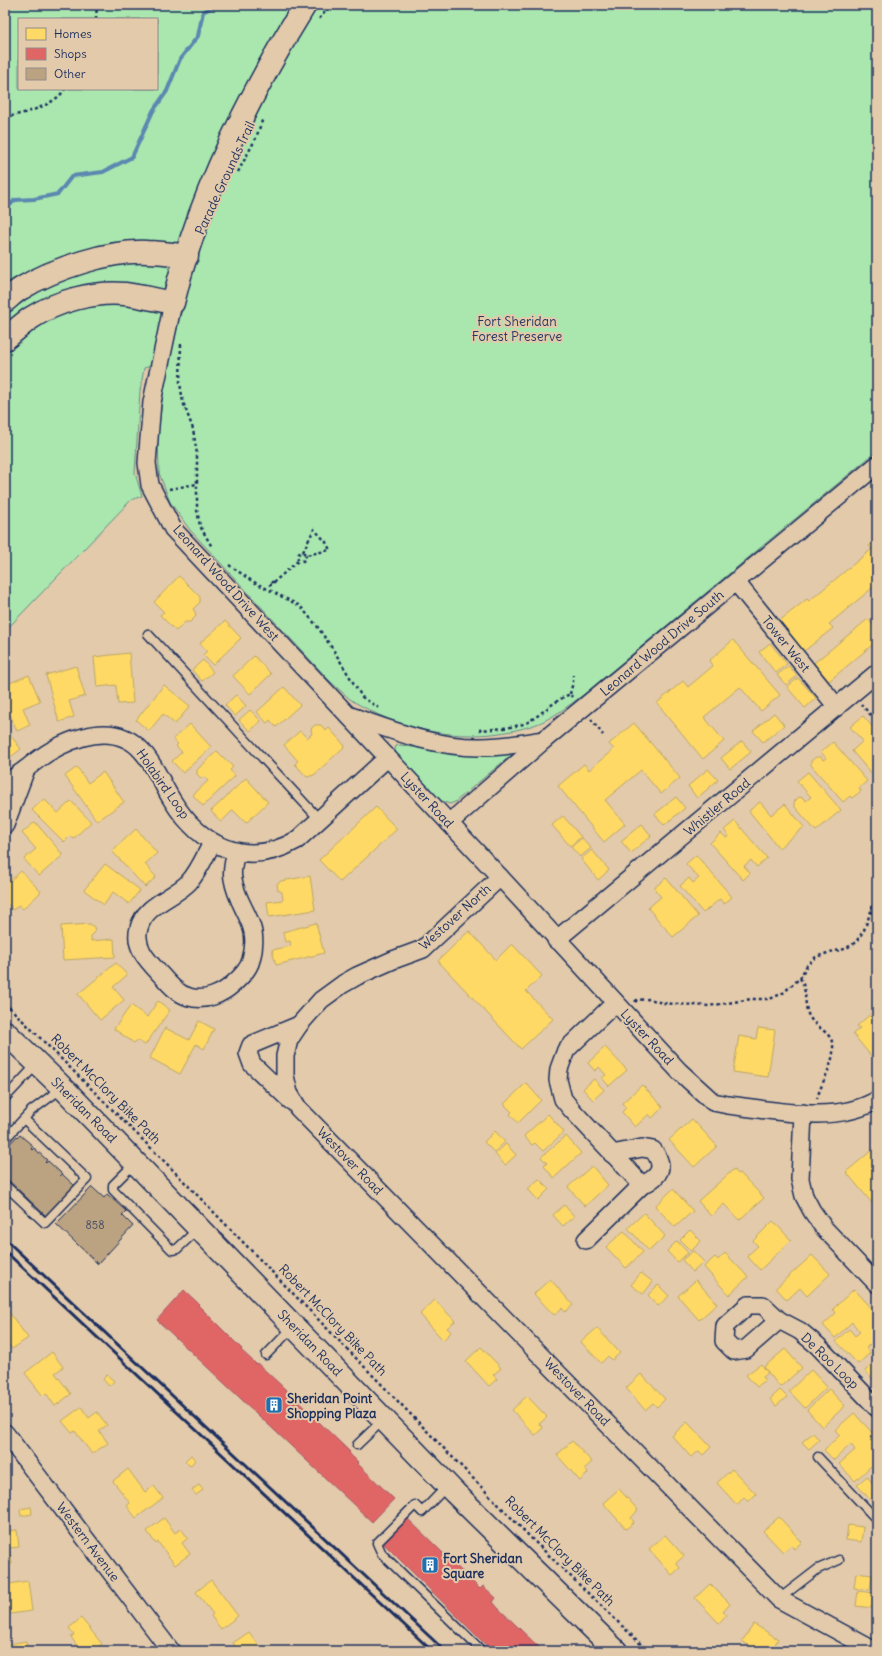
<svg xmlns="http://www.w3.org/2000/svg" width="882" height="1656" viewBox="0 0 882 1656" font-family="Delius,sans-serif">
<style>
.green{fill:#a9e7ae;stroke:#628b86;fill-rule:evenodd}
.homes{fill:#ffd966;stroke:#bba664}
.shops{fill:#e06666;stroke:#a55664}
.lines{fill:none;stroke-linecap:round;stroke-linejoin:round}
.stream{stroke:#5c87b0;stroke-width:4}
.building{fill:#bba280;stroke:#1b2f5e}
.lane-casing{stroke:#1b2f5e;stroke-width:11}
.street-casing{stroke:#1b2f5e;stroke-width:20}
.secondary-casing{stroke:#1b2f5e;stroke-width:25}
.path{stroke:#1b2f5e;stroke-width:2.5;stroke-dasharray:3 3;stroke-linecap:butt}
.lane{stroke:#e2caab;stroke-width:8}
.street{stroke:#e2caab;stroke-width:17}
.secondary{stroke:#e2caab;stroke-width:22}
.rail{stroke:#1b2f5e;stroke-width:3}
.labels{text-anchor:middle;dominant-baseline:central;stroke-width:4;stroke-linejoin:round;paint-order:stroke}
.number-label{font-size:11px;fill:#434c66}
.street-label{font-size:13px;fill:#1b2f5e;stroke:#e2caab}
.park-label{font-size:13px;fill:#223862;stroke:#e2caab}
.poi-label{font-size:13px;font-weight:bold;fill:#1b2f5e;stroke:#e2caab;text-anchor:start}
</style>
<rect width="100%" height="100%" fill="#e2caab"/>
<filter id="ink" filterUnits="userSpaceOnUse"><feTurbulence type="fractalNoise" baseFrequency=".025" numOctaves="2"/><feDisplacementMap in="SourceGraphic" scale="8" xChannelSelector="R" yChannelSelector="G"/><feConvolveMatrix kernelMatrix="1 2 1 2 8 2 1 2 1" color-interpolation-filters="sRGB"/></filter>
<g filter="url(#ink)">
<!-- green -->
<g class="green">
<path d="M5,5H305L240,122L161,363L144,368L140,391L135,473L142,496L131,500L5,631ZM19,19H157V89H19Z"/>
<path d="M316,5H877V451L583,695C568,706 552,719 534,725C481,743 418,736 369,710C363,706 356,704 350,699C343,693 335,686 328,679L190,530L170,502L159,473L158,433L164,387L178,324L196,260L231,166L270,81Z"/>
<path d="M401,745L446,753H510L511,755L455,802L450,804L438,800L397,755L395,750L396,746Z"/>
</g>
<!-- homes -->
<g class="homes">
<path d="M877,539V584L829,624L833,628L803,652L778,622L807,599L809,601L872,549L869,546Z"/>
<path d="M179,576L200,597V602L193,609L195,612L196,616L190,622H185L176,631L160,615L164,612L154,602Z"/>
<path d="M868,619L877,630V641L829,681L814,663Z"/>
<path d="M225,621L241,638L213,665L203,655L207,651L200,643Z"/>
<path d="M733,640L780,695L761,711L740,687L704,717L724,741L703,759L657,703L683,681L688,687L713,666L709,661Z"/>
<path d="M770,643L787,664L776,673L759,652Z"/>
<path d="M129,653L133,703L118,704L116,685L97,687L94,657Z"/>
<path d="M254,656L271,674L250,694L233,676Z"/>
<path d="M203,660L213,672L202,681L192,670Z"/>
<path d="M76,666L85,696L69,701L74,717L59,722L46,675Z"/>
<path d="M789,666L797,676L786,685L777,675Z"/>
<path d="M29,675L40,701L23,708L30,725L17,731L5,702V685Z"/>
<path d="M798,678L816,698L805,708L787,687Z"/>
<path d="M164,685L190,706L175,724L163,714L149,731L136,720Z"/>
<path d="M284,687L300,705L276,727L270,720L267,723L257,712Z"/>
<path d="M236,695L246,706L235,716L225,705Z"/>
<path d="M250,710L261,721L250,731L239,720Z"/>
<path d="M774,713L784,725L763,742L753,731Z"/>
<path d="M863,716L877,732V776L875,778L852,751L863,741L850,727Z"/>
<path d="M634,723L680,778L661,794L641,770L605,800L625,824L604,842L558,786L584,764L589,770L614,749L609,744Z"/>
<path d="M190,724L211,747L183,773L172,761L182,752L176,746L178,744L173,739Z"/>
<path d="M315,725H321L326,731L329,728L345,746L314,775L307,777L295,764L298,761L284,745L300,731L307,738L312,734L311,729Z"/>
<path d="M5,728L21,749L8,759L5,755Z"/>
<path d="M742,741L751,752L730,769L721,758Z"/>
<path d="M833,742L867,781L859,788L861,791L852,798L850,796L843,802L811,765V761L816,757H821L823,760L826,758L821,752Z"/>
<path d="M217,751L233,767L230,770L235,776L203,806L193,795L208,781L205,777L201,778L197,774V770Z"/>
<path d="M77,767L88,783L103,772L124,802L97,821L65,776Z"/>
<path d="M708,769L718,780L697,798L688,786Z"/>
<path d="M808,772L841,810L816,831L795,807L794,802L799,797L803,798L806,801L811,797L797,781Z"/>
<path d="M246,778L268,802L246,823L233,810L221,822L211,811Z"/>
<path d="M676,797L685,808L664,825L655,814Z"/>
<path d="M44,799L58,813L71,801L91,822L73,839L70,836L64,842L32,810Z"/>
<path d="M760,802L771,815L785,804L804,827L779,848L749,811Z"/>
<path d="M376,807L397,829L340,882L319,860Z"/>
<path d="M563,816L581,837L570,846L552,825Z"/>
<path d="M735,821L767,858L757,867L751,860L744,866L750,873L743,880L710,843L721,833L726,838L729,836L724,830Z"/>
<path d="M35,822L63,855L39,876L24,859L36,849L22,833Z"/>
<path d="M642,824L651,836L631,853L621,841Z"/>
<path d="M136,829L157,853L145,864L156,877L145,887L112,851Z"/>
<path d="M582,838L591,848L580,857L571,847Z"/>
<path d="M592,850L609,870L598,880L581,859Z"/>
<path d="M696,855L732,897L724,904L720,899L703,913L680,886L689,878L693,883L699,878L686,864Z"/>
<path d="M105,864L140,890L129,904L113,892L104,905L84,890Z"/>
<path d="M21,871L41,892L23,909L19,905L13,910L5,901V878L9,882Z"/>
<path d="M310,876L315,910L269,917L267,902L283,900L282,892L278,890L277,884L281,881Z"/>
<path d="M666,878L698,916L673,937L648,908L661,897L654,888Z"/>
<path d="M316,923L324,953L276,965L272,950L291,946L290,941L285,942L283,932Z"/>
<path d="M90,924L94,927L95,932L91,936V941L114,939L115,957L63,960L61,926Z"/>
<path d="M469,931L496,960L512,944L542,976L526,991L553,1019L521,1049L438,961Z"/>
<path d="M116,963L127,975L113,987L124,1000L100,1020L78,994Z"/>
<path d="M158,1001L170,1010L145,1045L137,1040L134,1043L114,1029L131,1005L147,1017Z"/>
<path d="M874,1011L877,1014V1063L853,1034L860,1028L857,1026Z"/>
<path d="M199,1021L214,1029L204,1049L196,1044L180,1074L150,1058L165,1028L189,1040Z"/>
<path d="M758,1028L775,1030L768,1077L733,1072L739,1036L756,1039Z"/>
<path d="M605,1047L627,1070L609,1086L602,1078L606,1075L599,1067L595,1071L588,1063Z"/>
<path d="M594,1079L604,1090L593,1100L583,1089Z"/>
<path d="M526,1083L541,1100L518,1123L510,1114L512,1112L504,1104Z"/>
<path d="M642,1085L663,1107L652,1118L649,1114L635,1127L622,1112L626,1108L622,1103Z"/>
<path d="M548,1114L564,1132L543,1151L535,1143L532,1145L524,1136Z"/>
<path d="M692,1119L717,1146L694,1167L669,1140Z"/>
<path d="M495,1131L505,1142L494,1152L484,1142Z"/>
<path d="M566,1136L581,1153L554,1178L544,1166L547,1163L541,1157Z"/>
<path d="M506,1144L516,1155L505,1165L495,1154Z"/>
<path d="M877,1146V1209L846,1172Z"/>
<path d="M592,1166L608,1185L585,1206L568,1187Z"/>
<path d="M734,1169L738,1174L740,1173L764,1198L739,1220L724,1204L711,1216L698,1201Z"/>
<path d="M539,1179L549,1189L538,1200L528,1189Z"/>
<path d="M673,1189L693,1211L675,1227L655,1206Z"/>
<path d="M564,1205L574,1216L563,1226L553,1215Z"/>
<path d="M644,1213L665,1236L649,1251L628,1228Z"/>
<path d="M773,1221L791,1240L760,1270L747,1256L758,1246L753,1241Z"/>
<path d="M690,1230L701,1241L691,1251L680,1240Z"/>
<path d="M624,1231L643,1252L626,1268L606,1247Z"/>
<path d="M677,1241L688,1253L677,1262L667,1251Z"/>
<path d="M693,1251L704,1262L693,1272L682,1260Z"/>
<path d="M725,1253L748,1277L729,1295L704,1267L715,1257L718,1260Z"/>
<path d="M812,1255L830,1274L807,1296L800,1288L787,1300L776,1288Z"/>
<path d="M641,1273L653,1282L643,1294L631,1285Z"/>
<path d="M550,1279L573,1305L565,1312L562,1308L554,1315L534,1294Z"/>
<path d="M696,1280L717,1304L699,1320L678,1296Z"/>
<path d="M658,1285L669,1296L658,1306L648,1295Z"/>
<path d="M854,1289L877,1314V1349L871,1343L866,1348L870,1353L858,1364L836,1341L849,1329L855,1336L860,1332L852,1322L835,1338L823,1325L836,1313L833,1309Z"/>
<path d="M435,1300L455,1321L447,1328L451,1332L443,1340L420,1314Z"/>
<path d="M5,1307L28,1338L12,1349L5,1340Z"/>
<path d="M597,1328L620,1353L612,1360L608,1356L601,1363L581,1342Z"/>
<path d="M481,1347L501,1368L493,1375L497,1379L489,1386L466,1361Z"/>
<path d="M785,1349L802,1368L780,1387L764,1367Z"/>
<path d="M52,1352L63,1367L55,1373L71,1394L55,1406L46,1393L43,1396L25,1373Z"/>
<path d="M877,1360V1383L865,1371Z"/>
<path d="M761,1364L768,1373L763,1377L765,1380L757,1387L746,1375Z"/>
<path d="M811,1370L827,1387L805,1408L789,1391Z"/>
<path d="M641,1374L665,1399L657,1407L653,1403L645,1410L626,1388Z"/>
<path d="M107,1375L114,1381L109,1386L103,1379Z"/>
<path d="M829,1389L845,1406L822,1427L807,1410Z"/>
<path d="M780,1390L787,1397L776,1406L770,1399Z"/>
<path d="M527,1396L547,1417L539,1424L543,1428L535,1435L512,1410Z"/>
<path d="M81,1407L89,1418L97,1412L107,1425L99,1431L108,1443L92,1454L75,1431L72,1433L62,1421Z"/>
<path d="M854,1413L877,1438V1473L871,1466L855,1481L839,1464L855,1450L851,1444L834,1460L824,1450L840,1435L835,1430Z"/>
<path d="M687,1422L711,1447L703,1455L699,1451L691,1457L672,1436Z"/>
<path d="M813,1433L819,1440L809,1449L802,1442Z"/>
<path d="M572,1441L592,1462L584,1469L588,1473L580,1481L557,1455Z"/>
<path d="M191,1455L195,1460L190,1466L185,1461Z"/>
<path d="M128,1469L145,1492L154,1486L163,1498L136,1518L127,1506L130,1503L113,1481Z"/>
<path d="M732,1469L756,1494L748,1502L744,1497L737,1505L717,1483Z"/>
<path d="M867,1476L874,1485L877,1482V1507L857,1485Z"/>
<path d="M199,1485L203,1490L196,1495L192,1490Z"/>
<path d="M619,1489L638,1510L631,1518L634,1522L626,1529L603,1503Z"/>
<path d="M31,1507L32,1514L21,1516L20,1509Z"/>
<path d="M779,1517L802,1542L794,1549L791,1545L783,1552L763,1531Z"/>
<path d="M5,1518L7,1531L17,1530L19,1547L9,1548L12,1564L5,1566Z"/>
<path d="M164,1518L175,1533L181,1529L188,1538L182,1543L190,1554L175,1565L158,1542L156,1544L147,1531Z"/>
<path d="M848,1525L863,1527L861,1542L846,1540Z"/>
<path d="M665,1535L684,1556L676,1563L680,1568L672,1575L649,1549Z"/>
<path d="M856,1573L872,1575L870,1590L854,1588Z"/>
<path d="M211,1580L238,1616L221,1629L211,1616L213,1614L196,1592Z"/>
<path d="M9,1581V1584L28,1581L32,1611L10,1614L7,1596H5V1582Z"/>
<path d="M710,1584L730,1604L723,1612L726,1615L719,1623L695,1598Z"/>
<path d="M858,1591L874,1593L872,1608L856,1606Z"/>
<path d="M81,1618L102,1644L93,1651H81L71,1637L74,1635L69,1628Z"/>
<path d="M754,1624L778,1639L773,1648L777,1651H758L742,1641Z"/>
<path d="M249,1632L263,1651H238L233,1643Z"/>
<path d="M26,1641L28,1651H11L10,1644Z"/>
</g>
<!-- shops -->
<g class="shops">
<path d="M184,1290L199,1304L198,1305L242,1349L241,1350L256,1364L257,1363L283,1387L350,1452L349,1453L358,1462L357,1463L394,1499L372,1522L157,1320Z"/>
<path d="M407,1518L480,1589L483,1586L496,1598L493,1602L498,1608L543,1651H492L383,1543Z"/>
</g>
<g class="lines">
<!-- stream -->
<path class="stream" d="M5,210L15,200L34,199L58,194L72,176L103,172L132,157L153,111L167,91L180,59L198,36L203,12L215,5"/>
</g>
<!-- building -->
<g class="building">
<path d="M20,1135L33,1146L31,1149L32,1150L34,1148L47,1160L45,1162L46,1163L48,1161L61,1173L59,1175L60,1176L62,1174L75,1186L47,1217L5,1177V1149L17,1136L18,1137Z"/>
<path d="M92,1187L104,1198L107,1194L126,1211L122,1215L133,1226L98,1264L56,1224Z"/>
</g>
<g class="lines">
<!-- lane casing -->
<g class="lane-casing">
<g id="lane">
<path d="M148,634L319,819"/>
<path d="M5,1098L37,1064"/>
<path d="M5,1139L31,1111L62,1088"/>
<path d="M135,1163L113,1185V1190L172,1250L177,1249L198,1229"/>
<path d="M5,1185L45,1223L87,1179L24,1119"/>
<path d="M266,1355L293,1327"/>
<path d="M357,1445L383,1420"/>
<path d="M818,1457L877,1520"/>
<path d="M446,1487L422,1512L415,1505L377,1543L382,1554L482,1651"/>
<path d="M779,1599L818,1569L839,1560"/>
</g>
</g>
<!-- street casing -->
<g class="street-casing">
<g id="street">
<path d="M173,303L152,402L147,463L150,485L173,529L500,877L679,1071L713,1102L728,1105C774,1110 835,1125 877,1100"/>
<path d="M736,582L837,707"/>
<path d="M351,716C394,731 436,748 482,747C503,747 524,743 544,740"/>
<path d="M26,769C55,744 110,715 142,751C155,765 162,784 172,800C201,847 247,869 297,840L387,758"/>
<path d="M5,784L26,769L5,825"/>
<path d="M449,823L544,740L877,465"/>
<path d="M212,843C205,856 199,871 189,882C174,898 145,904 139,928C133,948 150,963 163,977C170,985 178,994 189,997C205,1002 222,994 233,984C241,977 249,969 251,960C262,922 238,911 233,879C231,870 234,861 236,852"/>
<path d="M500,877L423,949L393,960L357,976L343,984L321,1000L299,1025L289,1040L285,1056V1076L289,1093L298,1108L779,1599L875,1651"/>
<path d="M556,940L877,673"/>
<path d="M291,1101L252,1064L248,1053L251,1045L299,1025"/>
<path d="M803,1113L800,1179L804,1196L812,1211L824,1228L877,1284"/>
<path d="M612,1154L642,1148L653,1150C666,1167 660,1177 642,1185"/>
<path d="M586,1240L642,1185L572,1110L563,1099L558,1080L559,1069L566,1050L615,1003"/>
<path d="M779,1320L746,1349L734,1351L724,1341L725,1326L748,1305H763L779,1320L800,1331L818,1346L877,1408"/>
<path d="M5,1433L171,1651"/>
</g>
</g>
<!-- secondary casing -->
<g class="secondary-casing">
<g id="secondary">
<path d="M5,301C10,297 16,291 22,288C53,269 110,250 147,252C160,252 173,254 187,256"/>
<path d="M5,339C14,332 22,324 31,318C57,301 94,291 125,294C141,296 157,300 173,303C198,197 248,97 305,5"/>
<path d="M5,1032L66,1091L455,1493L616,1651"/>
</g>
</g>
<!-- path -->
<g class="path">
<path d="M96,19L97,5"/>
<path d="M319,19L331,5"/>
<path d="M5,117C24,114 54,106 65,89"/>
<path d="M238,172L256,138L263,118"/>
<path d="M181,344L180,383L183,402L193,429L197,454V510L200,526L212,547"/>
<path d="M169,489L197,484"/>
<path d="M303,552L314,529L326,542L330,550L306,555L303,552H300L297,557L299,560L303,561L305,559L306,555"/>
<path d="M229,565L252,581L300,606L317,626L334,651L362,697L379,708"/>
<path d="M274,582H270V585H273L274,582L299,560"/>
<path d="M570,694L573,682V675"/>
<path d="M861,704L877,722"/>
<path d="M591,719L603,735"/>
<path d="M479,730C493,729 516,728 528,722C543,713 554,701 570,694L572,697"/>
<path d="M800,978C808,990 803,1004 809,1016C813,1024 823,1029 829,1036C842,1053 821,1081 817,1099"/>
<path d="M635,1002L637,1000L650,999L662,1003L709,1006L751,999H770L783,993L800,978L807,965L816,957L830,952L845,949L856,942L864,930L873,906L877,889"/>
<path d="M5,1003L165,1162L534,1541L648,1651"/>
</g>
<!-- lane -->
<use href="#lane" class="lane"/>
<!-- street -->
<use href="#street" class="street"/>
<!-- secondary -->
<use href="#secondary" class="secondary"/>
<!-- rail -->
<g class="rail">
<path d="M5,1239L445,1651"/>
<path d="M5,1251L432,1651"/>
</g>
</g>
</g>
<!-- icons -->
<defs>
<g id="building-square" transform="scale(0.9)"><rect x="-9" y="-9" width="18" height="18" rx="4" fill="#1f6fb2" stroke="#e2caab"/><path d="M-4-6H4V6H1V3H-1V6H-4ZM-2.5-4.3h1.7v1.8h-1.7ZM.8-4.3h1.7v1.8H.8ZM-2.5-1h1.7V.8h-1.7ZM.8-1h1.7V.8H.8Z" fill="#fff"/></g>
</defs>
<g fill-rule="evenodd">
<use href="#building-square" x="274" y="1405"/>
<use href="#building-square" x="430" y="1565"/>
</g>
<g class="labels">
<!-- number labels -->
<g class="number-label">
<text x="95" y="1225">858</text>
</g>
<!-- street labels -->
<g class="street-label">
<text transform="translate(225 178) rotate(-65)">Parade Grounds Trail</text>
<text transform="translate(226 583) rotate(48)">Leonard Wood Drive West</text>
<text transform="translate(662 643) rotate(-40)">Leonard Wood Drive South</text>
<text transform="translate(786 644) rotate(51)">Tower West</text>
<text transform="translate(163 784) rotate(55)">Holabird Loop</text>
<text transform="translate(427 800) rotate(47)">Lyster Road</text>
<text transform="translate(717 807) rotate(-40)">Whistler Road</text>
<text transform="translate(455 917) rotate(-42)">Westover North</text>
<text transform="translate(647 1037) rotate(47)">Lyster Road</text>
<text transform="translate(106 1089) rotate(45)">Robert McClory Bike Path</text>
<text transform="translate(84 1110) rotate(45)">Sheridan Road</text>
<text transform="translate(350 1161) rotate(46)">Westover Road</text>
<text transform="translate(333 1320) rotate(46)">Robert McClory Bike Path</text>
<text transform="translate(310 1343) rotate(46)">Sheridan Road</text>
<text transform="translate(830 1361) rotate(44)">De Roo Loop</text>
<text transform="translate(577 1392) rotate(46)">Westover Road</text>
<text transform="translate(88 1542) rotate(53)">Western Avenue</text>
<text transform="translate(560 1551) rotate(45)">Robert McClory Bike Path</text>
</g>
<!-- park labels -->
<g class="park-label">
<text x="517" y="321">Fort Sheridan<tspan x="517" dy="15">Forest Preserve</tspan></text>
</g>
<!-- poi labels -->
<g class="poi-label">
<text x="287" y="1398">Sheridan Point<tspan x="287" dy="15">Shopping Plaza</tspan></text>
<text x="443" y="1558">Fort Sheridan<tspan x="443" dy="15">Square</tspan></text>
</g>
</g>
<!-- margin -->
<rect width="882" height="1656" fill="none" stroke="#e2caab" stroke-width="20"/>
<rect x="10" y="10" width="862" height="1636" fill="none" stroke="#1b2f5e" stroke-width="1.5" filter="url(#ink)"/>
<!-- legend -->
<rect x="18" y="18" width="140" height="72" fill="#e2caab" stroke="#928c8c"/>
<rect x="26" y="28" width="20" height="12" fill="#ffd966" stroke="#928c8c"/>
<text x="54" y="38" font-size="12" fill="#1b2f5e">Homes</text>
<rect x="26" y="48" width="20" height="12" fill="#e06666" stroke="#928c8c"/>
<text x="54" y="58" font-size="12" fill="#1b2f5e">Shops</text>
<rect x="26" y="68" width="20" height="12" fill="#bba280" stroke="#928c8c"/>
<text x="54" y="78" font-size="12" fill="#1b2f5e">Other</text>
</svg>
